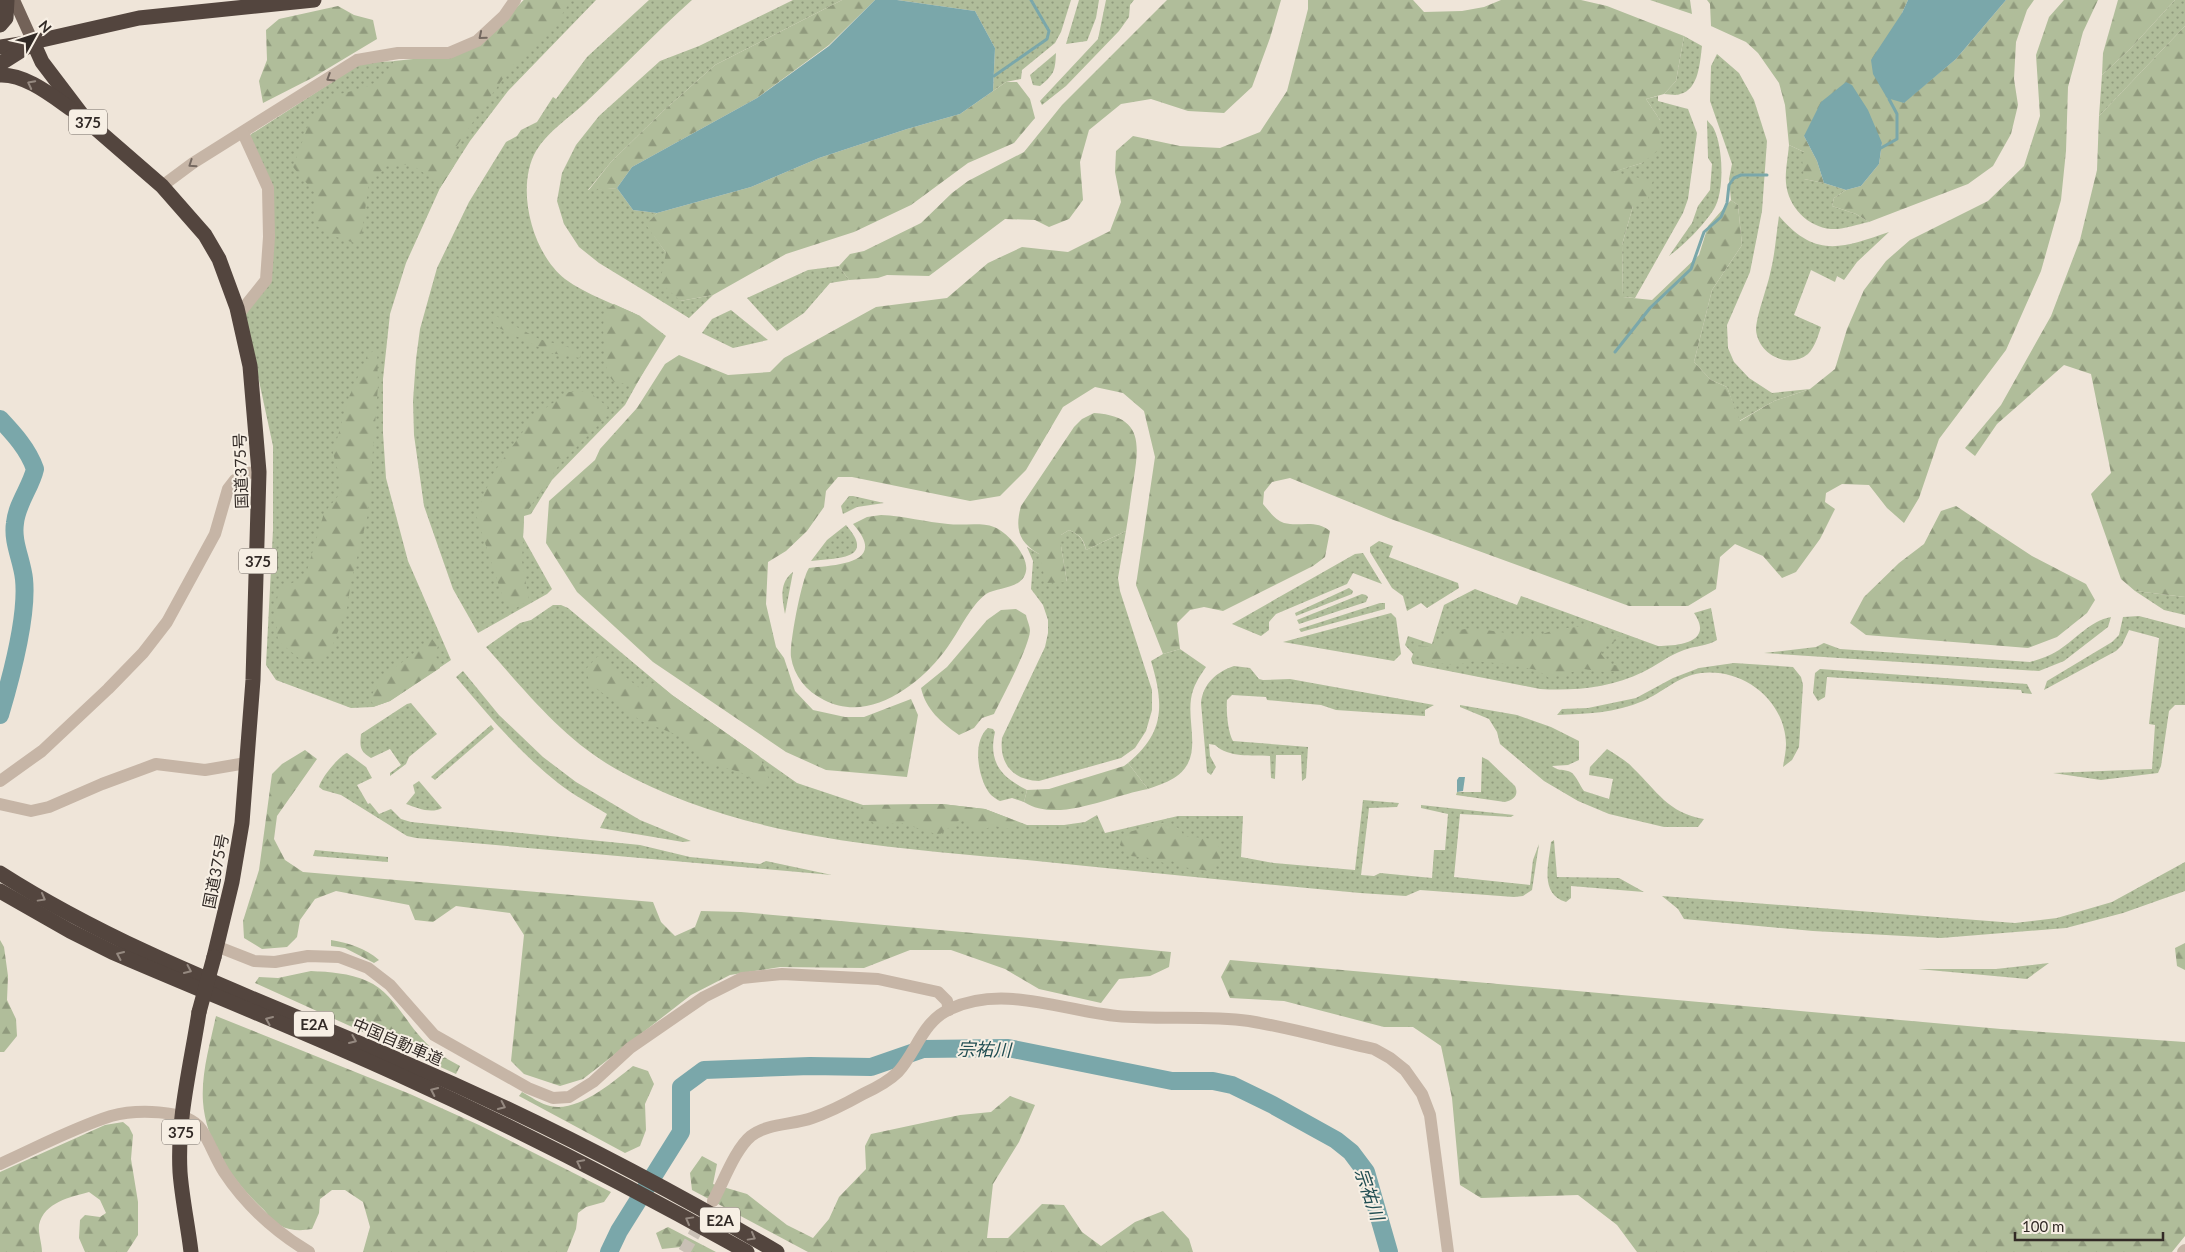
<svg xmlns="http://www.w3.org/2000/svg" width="2185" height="1252" viewBox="0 0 2185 1252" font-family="Lato,'Noto Sans JP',sans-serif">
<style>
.grass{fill:url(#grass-dots)}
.forest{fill:url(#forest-firs)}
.water{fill:#7aa7aa}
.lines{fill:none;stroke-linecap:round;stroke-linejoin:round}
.stream{stroke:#7aa7aa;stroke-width:3}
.river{stroke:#7aa7aa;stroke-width:18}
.minor-tunnel{stroke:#c9c0b5;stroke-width:12;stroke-dasharray:12 6;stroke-linecap:butt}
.minor{stroke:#c6b5a6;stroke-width:12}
.major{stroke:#736258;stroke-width:12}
.highway{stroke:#53453e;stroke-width:15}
.highway-bridge{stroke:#53453e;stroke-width:15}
.oneway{stroke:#756960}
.oneway2{stroke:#958980}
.labels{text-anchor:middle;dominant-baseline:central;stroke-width:4;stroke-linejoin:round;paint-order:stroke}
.shield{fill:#f7efe4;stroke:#6d655f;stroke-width:1}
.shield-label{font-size:15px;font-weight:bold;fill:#322a26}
.street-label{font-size:16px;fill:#322a26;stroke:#f7efe4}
.water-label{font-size:18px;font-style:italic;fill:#1f4c51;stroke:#f7efe4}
</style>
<defs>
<pattern id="grass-dots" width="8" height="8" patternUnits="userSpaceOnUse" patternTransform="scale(1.25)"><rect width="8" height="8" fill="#b0bd9a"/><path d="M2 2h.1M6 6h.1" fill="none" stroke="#909a7d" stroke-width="1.8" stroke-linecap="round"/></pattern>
<pattern id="forest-firs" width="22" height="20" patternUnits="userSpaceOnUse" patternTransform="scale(1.25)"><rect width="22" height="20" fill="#b0bd9a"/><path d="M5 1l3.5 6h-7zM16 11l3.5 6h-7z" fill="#909a7d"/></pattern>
</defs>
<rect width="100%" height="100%" fill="#efe5d9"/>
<!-- grass -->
<g class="grass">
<path d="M524,0H596L508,91L470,141L440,188L406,263L390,314L383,379V433L386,478L408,561L451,660L390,701L373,707L351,708L276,680L266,665L273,530V446L244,311L268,284L272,200L250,135L363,62L410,61L461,54L490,35Z"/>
<path d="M649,0H692C655,33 621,69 585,103C569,118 548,131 536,151C515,188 532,253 565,279C585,294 617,305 640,316L650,360L625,405L552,480L531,514L524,516L523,537L552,589L547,594L478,633L453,589L424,506L414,435L413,401L416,359L420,329L437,268L469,202L506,142L517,136L521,130L537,122L553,97L556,99L587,57Z"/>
<path d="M793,0H842L715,65L662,112L611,162L588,190L617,188L633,210L657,213L647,225L666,253L680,301L713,295L689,318L599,263L579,247L564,224L557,201L562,173L576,145L599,116L660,61L699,46Z"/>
<path d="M897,0H1071L1061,32L1055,43L1022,70L1021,79L1006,82L993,91L995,48L975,11Z"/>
<path d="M1079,0H1099L1096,18L1087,41L1066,44Z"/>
<path d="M1106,0H1134L1130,5L1129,17L1119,31L1066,86L1042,105L1040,101L1098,39Z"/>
<path d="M2175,0H2185V26L2099,116L2102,75L2130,49Z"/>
<path d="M1684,36L1702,46C1700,61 1699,90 1680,94C1676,96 1669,94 1664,94L1676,81Z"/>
<path d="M1056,53C1055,72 1054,74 1040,86L1033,85L1030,75Z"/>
<path d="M1717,54L1739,73L1754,100L1767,141L1762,211L1750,272L1727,325L1728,348L1734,362L1749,378L1772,393L1810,389L1774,401L1739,421L1727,387L1711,380L1694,362L1712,290L1742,245L1738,205L1731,200L1729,179L1732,164L1710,101L1711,66Z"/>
<path d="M1658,96V101L1688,109L1697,133L1688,199L1683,213L1635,298L1623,297L1622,245L1633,206L1612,172L1642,163L1660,120L1646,99Z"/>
<path d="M1707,120C1709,123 1713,126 1714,129C1723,147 1725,192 1714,209C1704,225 1684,245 1669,256L1692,223L1698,206L1710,190L1712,164L1708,158Z"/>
<path d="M1789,145L1804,152V179L1824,183L1846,190L1834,198L1832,206L1856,214L1869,222C1858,224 1843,230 1831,229C1808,227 1788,207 1786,183C1785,171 1788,157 1789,145Z"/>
<path d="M1779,216C1816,259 1842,248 1889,232L1857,262L1844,280L1837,276L1835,282L1811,270L1794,315L1821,327C1818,336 1815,347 1808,354C1788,370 1758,354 1756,330C1756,317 1767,288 1770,274C1775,255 1776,235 1779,216Z"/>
<path d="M839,266L849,280L830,283L804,313L777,331L747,298L808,270Z"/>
<path d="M731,310L768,340L733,348L702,333L712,319Z"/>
<path d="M849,496H853L884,503L857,507L843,514L841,506Z"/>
<path d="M846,525C877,560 836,558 811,561L827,540Z"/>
<path d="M1069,530C1080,535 1083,539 1086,550L1126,531L1118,578L1120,591L1152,690V710L1146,731L1135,748L1121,758L1039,781C1013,780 999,764 1002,738L1045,647L1048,633V620L1043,605L1031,589L1033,561L1027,547L1039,554L1067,582L1061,546V535Z"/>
<path d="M1379,541L1393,546L1389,557L1458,583L1459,588L1427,608L1421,603L1407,611L1403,596L1392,588L1370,552V547Z"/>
<path d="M1363,553L1382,584L1353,573L1347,584L1276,614L1269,622V630L1261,636L1232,624L1355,554Z"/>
<path d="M793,572L785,614C782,597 779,583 793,572Z"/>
<path d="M1349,588L1353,591L1352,594L1296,616L1295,613Z"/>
<path d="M1475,589L1517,605L1521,596L1658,646C1680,646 1714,642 1694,613L1711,608L1717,640C1708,646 1694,646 1684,650C1669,655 1656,666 1643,672C1611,688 1574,691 1540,689L1413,664L1411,659L1413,654L1405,645L1408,636L1432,644L1444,605Z"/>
<path d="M2135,591L2185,597V615L2164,610Z"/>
<path d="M1362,594L1366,595L1368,597L1366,602L1299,624L1297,620Z"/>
<path d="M1380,603H1385V609L1301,632L1299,629Z"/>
<path d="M553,605H561L568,608L672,695L797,783L863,805L942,804L985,809L1027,825H1064L1085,822L1097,815L1105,833L1178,816H1243L1241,857L1274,863L1355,870L1363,800L1399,803L1397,807L1369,808L1361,875L1374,876L1380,873L1432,878L1434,850H1445L1448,814L1421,808V805L1514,815L1511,817L1460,814L1454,877L1530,885L1533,860L1539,844L1532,890L1523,896L1514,897L1420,890L1406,896L1360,893C1249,883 1138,871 1027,860C887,847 741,839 616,769C564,740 525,691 486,647L520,623L531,620Z"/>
<path d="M1391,613L1396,618L1401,654L1394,661L1283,642Z"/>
<path d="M2139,616L2185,628V705H2175L2169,711L2161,766L2158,773L2101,780L2053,773L2152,769L2155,725L2149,724L2159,638L2129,630L2122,645L2116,651L2044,690L2047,681L2112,642L2119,635L2123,617Z"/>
<path d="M2111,617L2108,627L2064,661L2039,671L1764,653L1816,647L1824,643L1840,649L2030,662C2040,659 2050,656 2059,650C2076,639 2090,621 2111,617Z"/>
<path d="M1180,649L1206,667C1199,677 1193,686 1191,699C1187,727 1204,759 1174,778C1166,783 1156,786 1148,789L1128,763C1165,733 1164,704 1151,661L1163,654Z"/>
<path d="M1734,663L1793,667L1801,677L1803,685L1799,747L1792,760L1783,767C1784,760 1786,752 1786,744C1785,700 1743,668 1701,673C1678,676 1662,693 1643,701C1616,713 1585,714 1557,715L1562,709L1588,708L1636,698L1673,678L1699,668Z"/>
<path d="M1234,666L1250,668L1259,679L1263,680L1290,679L1434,705L1425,710V716L1336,710L1321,705L1267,700L1266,697L1232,695L1227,700C1226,711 1228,733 1233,741L1308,747L1306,778L1302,781L1301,755H1276L1275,779L1271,778L1270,756C1251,755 1229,758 1215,745L1209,744L1210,756L1216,767L1211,775L1207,772L1201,703C1203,684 1216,672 1234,666Z"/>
<path d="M1820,669L2027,684L2032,694L2022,693L2021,690L1827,677L1825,697L1818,701L1813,693L1815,673Z"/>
<path d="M463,671L499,715L543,757L576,782L640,820L691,841L683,842L600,828L607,814C591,804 573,795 558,783C519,752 488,715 456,677Z"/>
<path d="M411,703L437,734L409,757L406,764L390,776V773L401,765L390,749L371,758C359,751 360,746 361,734L407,704Z"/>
<path d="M1460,705L1517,715L1551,727L1579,741V760L1568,765L1552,766C1558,771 1561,769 1568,771C1575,772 1580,786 1584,791L1609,799L1613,779L1589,775L1590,767L1607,749C1616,755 1626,760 1633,768C1657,791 1668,813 1704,819L1698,827H1664L1609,814L1578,801L1544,781L1500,744L1497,732L1489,719L1460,707Z"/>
<path d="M491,725L494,729L435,780L431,777Z"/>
<path d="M988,728L993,729L995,732C988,762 1001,777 1027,790L1024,802L1012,798L1000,801C996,799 990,795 988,791C978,776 972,741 988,728Z"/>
<path d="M347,753L366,767L372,778L357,785L368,804L370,803L379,814L391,809L401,819L411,822L640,845L690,857L760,864L766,861L832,875L416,838L407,836L341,795L323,790L319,787C321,778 339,756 347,753Z"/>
<path d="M1482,757L1488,760L1515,786C1519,795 1514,800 1505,802L1456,795L1457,792H1481Z"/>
<path d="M419,781L442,808C431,814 417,808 406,804L415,793L413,785Z"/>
<path d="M1554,840L1557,877L1619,878L1644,892L1571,886V898L1566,902C1539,894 1549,863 1551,842Z"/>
<path d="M315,850L388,857V862L313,856Z"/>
<path d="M2185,862V891L2123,913L2066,928L1941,938L1813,931L1684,919L1678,909L1662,896L2015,923L2057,918L2112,902Z"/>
<path d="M2049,963L2027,979L1918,969H1996Z"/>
</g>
<!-- forest -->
<g class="forest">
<path d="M524,0H571L560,18L512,66L486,103L456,147L454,166L440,188L434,180L412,165L389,164L369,183L360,245L334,236L315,225L314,192L293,167L309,123L332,96L364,88L382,79L394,61L461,54L490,35Z"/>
<path d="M842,0H875L829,45L757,98L632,167L617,188L588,191L611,162L662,112L715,65Z"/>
<path d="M1167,0H1281L1270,38L1252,87L1224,113L1188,111L1151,99L1121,104L1089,130L1080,162L1083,200L1069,219L1049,227L1035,220L1005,219L929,276L887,275L878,278L849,280L839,266L850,254L864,251L921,223L952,193L968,181L1024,152L1062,105Z"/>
<path d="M1308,0H1413L1424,12L1462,11L1484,7L1501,0H1581L1607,6L1684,36L1676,81L1664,94L1646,99L1660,120L1659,150L1642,163L1613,172L1653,181L1648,199L1633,206L1622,245L1623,297L1652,300L1699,255L1708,226L1731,200L1738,205L1742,245L1712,290L1694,362L1711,380L1727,387L1740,421L1774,401L1810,389L1835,369L1847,329L1864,290L1886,261L1910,240L1988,201L2024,166L2040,116L2036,55L2049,17L2064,0H2098L2083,32L2068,87L2066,151L2061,200L2041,271L2006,350L1939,439L1919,498L1904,523L1887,508L1869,485L1842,484L1826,493L1825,502L1835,509L1820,539L1796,572L1782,578L1763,556L1735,544L1720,557L1716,589L1688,606H1629L1391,519L1290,478L1272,482L1264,492L1263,504C1269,511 1275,520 1284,523C1300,527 1316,519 1330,531L1325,557L1313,566L1223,611L1204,607L1190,610L1177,623L1180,649L1163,654L1136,585L1155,457L1144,411L1123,393L1095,387L1063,407L1026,470L1000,496L970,501L852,477H838L826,491L824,507L807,531L786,551L768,562L766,604L776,647L784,658L795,691L813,710L845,717H864L911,699L918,715L907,777L826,770L786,752L653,662L577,592L546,543L549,501L595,460L600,449L637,408L665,364L679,355L728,375L770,372L784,358L876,307L947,298L988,263L1022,247L1068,252L1110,231L1121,202L1115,172L1116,151L1133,136L1180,146L1220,148L1260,132L1287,91L1308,9Z"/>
<path d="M1650,0H1690L1692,14Z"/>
<path d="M1707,0H1908L1902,13L1903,103L1956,59L2006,0H2034L2027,10L2016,42L2014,79L2018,105L2011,134L1993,166L1968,184L1869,222L1856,214L1832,206L1834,198L1846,190L1861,186L1879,164L1882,143L1804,136L1817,161L1824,183L1804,179L1802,158L1804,152L1789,145L1785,105L1779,83L1758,53L1746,42L1711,26L1710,4Z"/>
<path d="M2118,0H2175L2130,49L2102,75L2103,53Z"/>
<path d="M338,6L354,15L373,20L377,39L312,78L263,103L259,81L267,60L266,30L279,19Z"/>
<path d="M2185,26V597L2135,591L2121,579L2091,494L2111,473L2091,374L2064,365L1997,424L1975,456L1965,448L2001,405L2051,316L2080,240L2097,170L2099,116Z"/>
<path d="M1006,82H1017L1030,99L1035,118L1014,143L968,163L911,205L854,232L786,254L713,295L680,301L660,282L666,253L646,225L657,213L751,187L819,158L907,129L960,114Z"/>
<path d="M614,304L640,316L666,336L637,383L633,385L614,382L607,374L603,327L605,311Z"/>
<path d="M487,311L539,339L582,351L580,358L551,353L495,326Z"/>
<path d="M377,349L378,386L368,514L351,582L347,608L329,655L306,664L278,641L275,610L279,589L305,577L324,513L343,490L333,453L349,397L368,354Z"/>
<path d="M588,391L609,408L607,416L559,465L524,516L522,561L529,600L513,610L503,598L476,515L492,475L534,416L569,392Z"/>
<path d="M1094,413C1140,416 1140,440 1134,477C1131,495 1129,513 1126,531L1086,550C1084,539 1080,535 1069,530L1061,535V546L1067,582L1046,583L1039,554C1018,542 1015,528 1021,506L1074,427L1082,419Z"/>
<path d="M1956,506L2032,556L2086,584L2095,600L2087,613L2057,637L2028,648L1866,635L1850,623L1864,597L1899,563L1924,544L1941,511Z"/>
<path d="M881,515C904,516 926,522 948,524C962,526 981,522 994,527C1007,532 1029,556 1026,571C1023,589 998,587 986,594C982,597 978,601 975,605C963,620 955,638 944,652C917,687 868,723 824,700C806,691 794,676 791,657C789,645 802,577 809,568C836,565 889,564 853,524L867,517Z"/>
<path d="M1016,609L1026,615C1027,620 1030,626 1030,631C1029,647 1002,698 994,714L982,718L974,728L959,735C941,722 926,710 921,688L947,667L987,620L1001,610Z"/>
<path d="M1595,625L1621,638L1606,646L1601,654L1609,664L1620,666L1626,671L1605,672L1584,669L1549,678L1537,670L1505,664L1474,661L1457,665L1424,662L1416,651L1415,645L1431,647L1446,632L1472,628L1534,637L1557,629Z"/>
<path d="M432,639L438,646L435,656L440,661V668L390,701L373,707L371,696L378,684L392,670Z"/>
<path d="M598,656L641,689L656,682L672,695L759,756L769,779L762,786L740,772L711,764L685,738L641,721L590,684L586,669Z"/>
<path d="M305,750L317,759L277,816L274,839L285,860L303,872L653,902L661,922L675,936L695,927L701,911L741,912L1040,939L1171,952L1169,967L1150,976L1119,979L1101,1003L1039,989L1005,969L951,950H910L864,968L780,967L730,975L691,995L583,1079L560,1086L524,1074L511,1061L524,935L510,913L456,906L433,922L415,920L409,905L336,891L315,899L300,920L297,937L287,947L262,949L244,938L243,921L259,870L272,774L282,764Z"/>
<path d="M1128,763L1148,789C1112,795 1058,824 1024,802L1027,790L1049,789L1124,766Z"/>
<path d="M942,804L985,809L1016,821L1014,830L995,826L977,831L961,819L939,835L901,823L878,825L857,815L863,805Z"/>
<path d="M1166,822L1180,829L1184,836C1204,840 1223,832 1220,861L1210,871L1182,867L1172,861L1164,863L1149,858L1131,856L1120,845L1122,837L1129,832Z"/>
<path d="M0,940L4,947L8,976L7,1000L16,1019L17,1036L4,1052H0Z"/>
<path d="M331,940C349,943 365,948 379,960L374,963L345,948L331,946Z"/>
<path d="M2185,943V970L2177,966L2175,948Z"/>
<path d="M1230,960L2001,1029L2185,1042V1236L2172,1252H1637L1617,1225L1578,1195L1481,1198L1460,1185L1452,1098L1441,1046L1413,1027H1384L1284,1001L1230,998L1221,977Z"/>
<path d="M311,971C330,972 349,973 367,981C390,991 402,1015 417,1033C429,1048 443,1057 460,1066L456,1074L255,983L259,977L278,978Z"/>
<path d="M216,1016L410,1094L479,1125L611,1192L604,1202L586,1207L578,1213L576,1229L567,1252H363L370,1227L363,1202L345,1190H332L320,1199L319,1213L312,1229C301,1231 290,1231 279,1225C273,1222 268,1214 263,1209C233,1181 206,1144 203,1102C201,1074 210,1044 216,1016Z"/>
<path d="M633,1066L648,1071L654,1084L645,1104L646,1130L640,1146L625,1153L519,1096L522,1092C531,1097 541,1104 550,1106C578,1113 614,1081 633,1066Z"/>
<path d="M1010,1096L1035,1105L1019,1142L993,1184L987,1238H1008L1042,1204L1064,1205L1082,1232L1101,1246L1135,1222L1163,1211L1189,1239L1193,1252H808L692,1190L690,1173L702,1156L717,1164L713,1184L747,1194L787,1225L813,1238L829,1219L839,1197L866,1169L865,1146L871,1134L960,1115L991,1112Z"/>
<path d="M123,1122L129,1127L133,1135L131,1159L138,1202V1235L127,1252H85L79,1238L80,1220L85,1215L100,1217L106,1213L100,1200L89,1192C71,1197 44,1202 39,1225C38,1233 42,1244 42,1252H0V1172L105,1125Z"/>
<path d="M668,1227L716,1252H690L681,1247L662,1249L656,1233Z"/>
</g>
<!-- water -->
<g class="water">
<path d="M875,0H897L975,11L995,48L993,91L960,114L907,129L819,158L751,187L657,213L633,210L617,188L632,167L757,98L829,46Z"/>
<path d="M1908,0H2006L1956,59L1904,103L1887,98L1873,74L1871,60L1902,13Z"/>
<path d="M1846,82L1852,85L1868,110L1882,143L1879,164L1861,186L1846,190L1824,183L1817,161L1804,136L1821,102Z"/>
<path d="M1459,777H1465L1463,791L1457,792V780Z"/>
</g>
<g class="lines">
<!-- stream -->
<g class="stream">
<path d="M994,76L1047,39L1049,31L1031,0"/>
<path d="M1881,148L1897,139V114L1889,99"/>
<path d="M1615,352L1650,308L1691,269L1704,232L1721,217L1727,203L1729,185L1734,178L1741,175H1767"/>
</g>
<!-- river -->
<g class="river">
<path d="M0,419C14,434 28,449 35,469C31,487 17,503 15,523C12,542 22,560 24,579C28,617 11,678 0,715"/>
<path d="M609,1252L619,1231L681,1132V1087L704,1070L810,1066L871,1067L923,1049L1008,1048L1172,1081H1213L1232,1085L1273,1105L1336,1140L1351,1152L1366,1172L1389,1252"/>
</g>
<!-- minor-tunnel -->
<path class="minor-tunnel" d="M684,1252L703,1219"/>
<!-- minor -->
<g class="minor">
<path d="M162,186L193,163L357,60L398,53H449L477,41L504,16L515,0"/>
<path d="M238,315L266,280L269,237L268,188L243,133"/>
<path d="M0,781L42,751L108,689L143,653L167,622L215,534L228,489L235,480L246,473L259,472"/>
<path d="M0,804L31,811L49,807L102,784L156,764L205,770L246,763"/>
<path d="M216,946L254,961L275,962L308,956L339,957L368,968L390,985L434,1035L528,1088L553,1098L569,1097L593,1082L630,1048L704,997L742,978L782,974L878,979L938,992L947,1001L949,1010"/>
<path d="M0,1164C36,1148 73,1128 111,1116C133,1110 187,1108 201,1129C210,1142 215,1158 224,1172C245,1204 276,1232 309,1252"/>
<path d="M713,1201C723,1183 735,1149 751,1136C768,1123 792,1125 812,1118C830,1112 847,1103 863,1094C876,1088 888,1082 898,1072C917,1051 922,1022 950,1009C1004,984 1062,1011 1117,1016C1161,1020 1205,1015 1249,1021C1291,1028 1333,1040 1374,1049L1390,1058L1405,1070L1422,1094L1430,1115L1448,1252"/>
<path d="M2183,1252L2185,1250"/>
</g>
<!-- major -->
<path class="major" d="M14,0L33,42"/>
<!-- highway -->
<g class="highway">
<path d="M0,25L6,18L7,0"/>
<path d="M33,42L42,62L86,120L162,186L205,235L219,259L237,308L250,366L259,472L253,680L242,823L232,882L214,957"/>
<path d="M0,47L33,42L139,18L314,0"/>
<path d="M0,64L30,45"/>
<path d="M0,75C25,74 51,95 71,109"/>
<path d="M0,873C125,953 266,1002 401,1061C530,1116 656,1181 777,1252"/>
<path d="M0,891L70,931L112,952C207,993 303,1031 397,1074C516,1128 633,1188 747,1252"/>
<path d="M191,1252C188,1226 182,1199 180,1172C177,1118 191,1065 199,1012"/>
</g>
<!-- highway-bridge -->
<path class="highway-bridge" d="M199,1012L214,957"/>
</g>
<!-- one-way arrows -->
<defs><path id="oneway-chevron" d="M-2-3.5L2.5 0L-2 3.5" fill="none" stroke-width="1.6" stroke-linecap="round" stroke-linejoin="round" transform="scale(1.25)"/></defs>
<g class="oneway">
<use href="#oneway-chevron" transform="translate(482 36) rotate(140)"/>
<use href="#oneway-chevron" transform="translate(330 78) rotate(148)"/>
<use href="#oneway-chevron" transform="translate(192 164) rotate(146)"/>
</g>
<g class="oneway2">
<use href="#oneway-chevron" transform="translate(31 84) rotate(-153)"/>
<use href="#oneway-chevron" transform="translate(42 898) rotate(29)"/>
<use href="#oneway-chevron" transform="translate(120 955) rotate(-156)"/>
<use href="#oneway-chevron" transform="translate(188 970) rotate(24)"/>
<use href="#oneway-chevron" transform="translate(269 1020) rotate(-157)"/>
<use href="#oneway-chevron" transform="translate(353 1040) rotate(23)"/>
<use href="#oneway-chevron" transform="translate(434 1091) rotate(-155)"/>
<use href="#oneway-chevron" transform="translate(502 1106) rotate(25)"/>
<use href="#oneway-chevron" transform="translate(580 1163) rotate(-153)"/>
<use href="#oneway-chevron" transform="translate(689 1220) rotate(-151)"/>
<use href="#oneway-chevron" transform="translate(752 1237) rotate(29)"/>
</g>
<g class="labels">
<!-- shield labels -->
<g class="shield">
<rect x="69" y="109.5" width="38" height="25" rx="4"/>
<rect x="239" y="548.5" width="38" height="25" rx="4"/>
<rect x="294" y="1011.5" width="40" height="25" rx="4"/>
<rect x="162" y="1119.5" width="38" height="25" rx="4"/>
<rect x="700" y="1207.5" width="40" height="25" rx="4"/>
</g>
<g class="shield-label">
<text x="88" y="122">375</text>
<text x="258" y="561">375</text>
<text x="314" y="1024">E2A</text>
<text x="181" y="1132">375</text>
<text x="720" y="1220">E2A</text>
</g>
<!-- street labels -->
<g class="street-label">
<text transform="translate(240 471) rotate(-92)">国道375号</text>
<text transform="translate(215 871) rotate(-79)">国道375号</text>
<text transform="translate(398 1041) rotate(23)">中国自動車道</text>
</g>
<!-- water labels -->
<g class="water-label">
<text transform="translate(984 1049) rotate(1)">宗祐川</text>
<text transform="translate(1370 1194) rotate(71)">宗祐川</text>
</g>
</g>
<!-- north arrow -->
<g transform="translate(35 35) rotate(50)" stroke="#f7efe4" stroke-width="4" paint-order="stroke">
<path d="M0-4L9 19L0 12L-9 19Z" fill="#322a26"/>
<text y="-8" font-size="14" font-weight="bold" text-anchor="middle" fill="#322a26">N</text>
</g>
<!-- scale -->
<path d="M2015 1232v8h148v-8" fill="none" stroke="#322a26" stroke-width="2.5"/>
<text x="2022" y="1232" font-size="15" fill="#322a26" stroke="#f7efe4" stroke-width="4" paint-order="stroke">100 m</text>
</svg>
